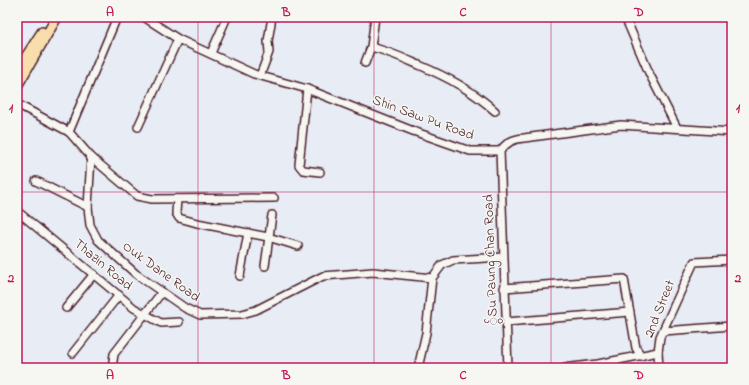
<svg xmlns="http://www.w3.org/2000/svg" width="749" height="385" viewBox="0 0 749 385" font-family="'Indie Flower',sans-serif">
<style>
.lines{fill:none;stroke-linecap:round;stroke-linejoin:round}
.minor-casing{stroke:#4a1f2b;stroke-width:10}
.major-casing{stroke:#4a1f2b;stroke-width:12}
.minor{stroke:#f6f6f2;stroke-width:7}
.major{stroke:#f8deab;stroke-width:9}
.grid{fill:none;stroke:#c2185b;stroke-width:1;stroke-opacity:0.55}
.labels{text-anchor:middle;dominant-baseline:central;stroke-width:3;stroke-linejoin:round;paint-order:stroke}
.street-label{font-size:14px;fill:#4a1f2b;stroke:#f6f6f2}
.neatline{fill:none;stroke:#c2185b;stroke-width:1.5}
.grid-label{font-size:13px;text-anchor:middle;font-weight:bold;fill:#c2185b}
</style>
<rect width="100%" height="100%" fill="#e7ecf5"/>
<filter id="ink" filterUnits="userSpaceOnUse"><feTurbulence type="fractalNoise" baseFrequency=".025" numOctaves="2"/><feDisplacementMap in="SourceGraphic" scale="8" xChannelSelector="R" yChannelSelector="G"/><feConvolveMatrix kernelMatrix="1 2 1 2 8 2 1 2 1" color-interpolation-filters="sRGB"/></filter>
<g filter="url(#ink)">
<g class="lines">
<!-- minor casing -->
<g class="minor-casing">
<g id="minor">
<path d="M144,17L178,39L254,74L307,89L413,131L470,151H500"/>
<path d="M625,17L650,75L677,128"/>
<path d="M371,47C388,51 403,58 419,65C447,77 472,90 495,111"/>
<path d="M211,53L227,17"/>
<path d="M365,63L371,47L375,17"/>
<path d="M260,76L269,52L268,41L272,17"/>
<path d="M307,89L299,165L303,170L320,172"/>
<path d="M17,104L69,132L91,157L137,196L152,199L274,198"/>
<path d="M138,127L178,39"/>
<path d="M69,132L117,17"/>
<path d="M91,157L88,207L90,225L98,240L136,274L185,308L200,315L242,314L256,310L323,276L373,272L432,278"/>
<path d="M36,181L88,207"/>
<path d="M177,199L176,213L179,218L197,223L268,237L298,246"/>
<path d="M17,211L134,308L161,323L179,322"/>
<path d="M265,266L272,215"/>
<path d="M240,276L248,233"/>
<path d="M504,288L624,279L636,348L641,356"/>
<path d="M66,308L94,274"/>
<path d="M506,322L630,312"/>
<path d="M663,331L732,326"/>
<path d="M73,353L119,295"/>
<path d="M112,368L114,354L162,292"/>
<path d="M418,368L426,333L432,278L442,265L453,260L503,257"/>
<path d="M508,368L500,151C507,142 513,139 524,138L621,125L732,132"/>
<path d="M563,368L598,364L658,352"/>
<path d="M659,368L658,352L660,337L694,262L732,260"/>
</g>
</g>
<!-- major casing -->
<g class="major-casing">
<g id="major">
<path d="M17,71L42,32"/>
<path d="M17,86L57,17"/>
</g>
</g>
<!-- minor -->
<use href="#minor" class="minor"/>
<!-- major -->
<use href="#major" class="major"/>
</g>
</g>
<!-- grid -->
<path class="grid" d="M198,17V368M374,17V368M551,17V368M17,192H732"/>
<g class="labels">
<!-- street labels -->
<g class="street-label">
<text transform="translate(423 118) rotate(20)">Shin Saw Pu Road</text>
<text transform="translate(491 260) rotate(-92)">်ွSu Paung Chan Road</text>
<text transform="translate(103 265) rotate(40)">Thazin Road</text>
<text transform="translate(161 272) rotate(36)">Ouk Dane Road</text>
<text transform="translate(660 309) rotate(-68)">2nd Street</text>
</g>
</g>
<!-- margin -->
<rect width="749" height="385" fill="none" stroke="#f6f6f2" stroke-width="44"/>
<rect x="22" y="22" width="705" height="341" class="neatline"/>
<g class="grid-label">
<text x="110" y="16">A</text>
<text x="286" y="16">B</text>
<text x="463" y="16">C</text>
<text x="639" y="16">D</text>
<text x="11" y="112">1</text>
<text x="738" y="112">1</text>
<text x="11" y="282">2</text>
<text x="738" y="282">2</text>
<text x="110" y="379">A</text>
<text x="286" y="379">B</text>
<text x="463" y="379">C</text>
<text x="639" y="379">D</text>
</g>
</svg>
